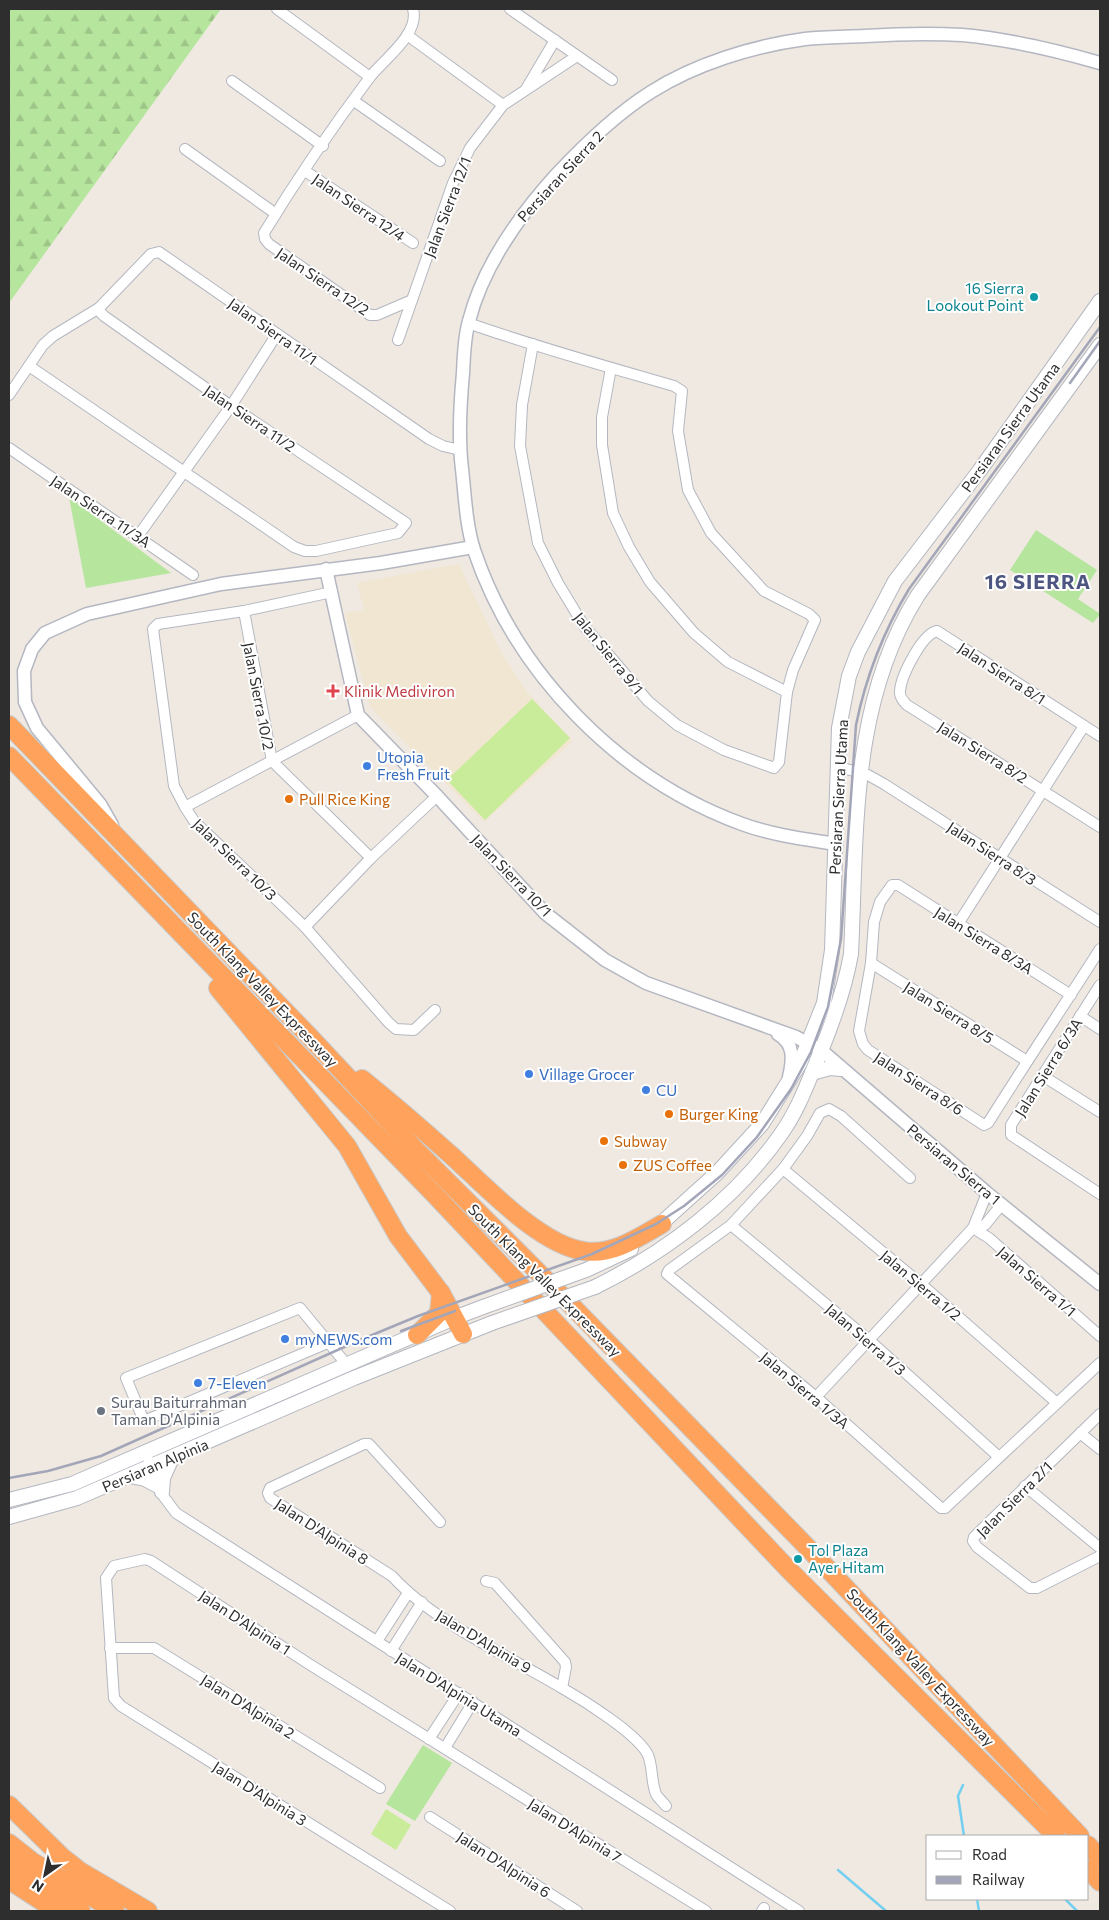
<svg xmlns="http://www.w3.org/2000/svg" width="1109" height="1920" viewBox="0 0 1109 1920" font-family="Commissioner,sans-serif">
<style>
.education{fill:#f0e6d1}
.grass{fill:#b6e59e}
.forest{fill:url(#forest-firs)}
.pitch{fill:#c9ec9a}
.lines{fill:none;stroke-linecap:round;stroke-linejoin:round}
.stream{stroke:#75cff0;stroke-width:2.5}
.minor-casing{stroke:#b4b7c1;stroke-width:12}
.tertiary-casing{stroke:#b4b7c1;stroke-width:15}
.secondary-casing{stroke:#b4b7c1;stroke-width:16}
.motorway-casing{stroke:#c9c9c9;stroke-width:20}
.minor{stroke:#fff;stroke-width:10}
.tertiary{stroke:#fff;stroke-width:12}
.secondary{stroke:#fff;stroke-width:14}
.motorway{stroke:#ffa35c;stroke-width:18}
.rail{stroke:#a3a6b8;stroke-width:2.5}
.secondary-bridge-casing{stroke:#b4b7c1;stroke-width:16;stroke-linecap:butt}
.secondary-bridge{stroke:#fff;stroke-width:14}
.culture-dot{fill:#0f9aa8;stroke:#fff;stroke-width:2}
.health-dot{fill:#e0444e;stroke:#fff;stroke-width:2}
.shop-dot{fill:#3f7fe0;stroke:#fff;stroke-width:2}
.food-dot{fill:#e8710a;stroke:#fff;stroke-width:2}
.worship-dot{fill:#6b7280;stroke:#fff;stroke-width:2}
.labels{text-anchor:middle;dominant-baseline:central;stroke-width:4;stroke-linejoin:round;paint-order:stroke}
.street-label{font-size:15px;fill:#2e2e2e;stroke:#fff}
.culture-label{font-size:15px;fill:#0d838f;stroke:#fff;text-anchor:end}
.health-label{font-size:15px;fill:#be3a42;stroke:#fff;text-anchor:start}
.shop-label{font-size:15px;fill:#366cbe;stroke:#fff;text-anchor:start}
.food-label{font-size:15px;fill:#c56008;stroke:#fff;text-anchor:start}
.worship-label{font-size:15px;fill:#5b616d;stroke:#fff;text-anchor:start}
.district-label{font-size:20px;font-weight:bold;letter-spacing:1px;fill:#4d5680;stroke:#fff}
</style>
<defs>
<pattern id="forest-firs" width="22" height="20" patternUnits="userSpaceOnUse" patternTransform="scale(1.25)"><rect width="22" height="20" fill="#b6e59e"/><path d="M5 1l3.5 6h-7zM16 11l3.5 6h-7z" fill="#9dc588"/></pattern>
</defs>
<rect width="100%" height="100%" fill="#efe9e1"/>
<!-- education -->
<path class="education" d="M459,564L501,652L527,692L573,741L484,822L370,707L345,613L364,610L357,583Z"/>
<!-- grass -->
<g class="grass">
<path d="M69,497L171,573L86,588Z"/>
<path d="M1036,530L1097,570L1078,599L1100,614L1093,623L1010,570Z"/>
<path d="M423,1745L452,1763L415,1821L386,1804Z"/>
</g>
<!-- forest -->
<path class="forest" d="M9,9H221L9,303Z"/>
<!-- pitch -->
<g class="pitch">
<path d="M532,699L570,738L485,820L447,780Z"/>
<path d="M386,1809L411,1825L396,1850L371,1834Z"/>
</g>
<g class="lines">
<!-- stream -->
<g class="stream">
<path d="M963,1785L958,1796L964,1836"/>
<path d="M838,1870L886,1911"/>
<path d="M977,1899L979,1911"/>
<path d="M1065,1899L1077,1911"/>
</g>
<!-- minor casing -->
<g class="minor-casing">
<g id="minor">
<path d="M277,9L370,77"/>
<path d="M510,9L612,80"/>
<path d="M407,35L503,105"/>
<path d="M232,81L323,146"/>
<path d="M526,89L555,40"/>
<path d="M354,101L440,161"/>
<path d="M185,149L276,214"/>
<path d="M305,171L413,243"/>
<path d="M412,300L377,315H370L269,244L265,239L264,233C295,182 334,125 370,77C384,59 420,34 413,9"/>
<path d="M468,323C536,347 605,366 674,386L682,391L678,431L688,490L711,533L764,591L809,614L815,620L793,670L787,692L779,762L774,768L724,750L677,725L648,701L584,626L558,583L538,543L520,446L522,405L533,344"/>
<path d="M398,340L453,183L470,148L503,105L577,56"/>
<path d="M29,366L294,547L305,551H316L398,533L406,523L231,406L104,316L100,312L99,308"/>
<path d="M611,368L602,417V445L613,513L629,547L650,582L694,633L728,662L787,692"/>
<path d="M9,395L43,345L53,336L99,308L151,254L159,252L429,439L443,446L460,450"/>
<path d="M9,448L193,575"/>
<path d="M138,536L231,406L277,334"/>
<path d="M332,592L244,611L158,624L153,629L174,786L185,807L194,821L305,927L389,1023L396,1029L414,1030L435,1010"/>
<path d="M244,611L272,761L371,858"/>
<path d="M1100,736L937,631C922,634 901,676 900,691C899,696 903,701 907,705L1100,827"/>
<path d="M839,767L868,775L884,784L1100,922"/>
<path d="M185,807L358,715"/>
<path d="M958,924L1084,726"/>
<path d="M305,927L371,858L437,796"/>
<path d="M871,963L1027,1061"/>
<path d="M1100,985L1011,1125V1135L1100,1194"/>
<path d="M1071,995L898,885H892L880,902L874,922L871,963L859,1031L863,1044L868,1050L984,1125L988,1123C1025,1064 1063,1007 1100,949"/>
<path d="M1080,1016L1100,1029"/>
<path d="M1043,1076L1100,1112"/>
<path d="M783,1169L921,1284L1057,1403"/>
<path d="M910,1178L841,1116L829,1109L820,1113L807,1136L783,1169L731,1225L669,1270L667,1274L816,1397L941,1508H945L1100,1363"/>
<path d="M731,1225L869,1340L999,1457"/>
<path d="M973,1228L989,1238L1100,1336"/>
<path d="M973,1228L985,1225L1002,1204"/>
<path d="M330,1342L144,1421L126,1378L300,1308L347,1365"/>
<path d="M816,1397L973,1228L987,1193"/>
<path d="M1100,1414L974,1537L973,1541L977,1547L1030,1588H1037L1100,1556"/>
<path d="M1080,1433L1100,1449"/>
<path d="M149,1461L164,1497L176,1513L799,1911"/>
<path d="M1025,1486L1100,1548"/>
<path d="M440,1522L369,1444H364L270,1488L268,1493L270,1498L392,1576C434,1622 508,1656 562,1688L566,1667L565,1662L495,1583L486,1581"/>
<path d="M377,1641L408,1593"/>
<path d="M110,1648H154L380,1788"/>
<path d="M391,1651L422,1602"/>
<path d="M562,1688C583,1700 638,1734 648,1755C653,1767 651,1782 656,1794C658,1798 663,1802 666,1806"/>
<path d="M429,1739L459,1693"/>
<path d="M445,1748L473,1702"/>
<path d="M430,1817L577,1911"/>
<path d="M450,1911L121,1706L114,1698L106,1578L114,1566L145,1559L151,1561L309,1664L706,1911"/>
<path d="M762,1911L764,1908"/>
</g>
</g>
<!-- tertiary casing -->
<g class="tertiary-casing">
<g id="tertiary">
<path d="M326,569L358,715L437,796L545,913L605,960L646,983L796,1037L821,1050L987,1193L1100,1284"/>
<path d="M112,825L100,804L37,728L25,702L24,671L32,649L45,633L87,614L221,584L381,563L473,547"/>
<path d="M836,844C804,839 772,835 742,824C619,779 516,674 474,550C466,525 465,496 462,469C458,437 460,405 463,373C464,356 464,338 469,321C483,266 519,216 556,175C584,145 616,114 651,92C695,64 753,46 805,39C825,37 845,37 865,36C897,34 929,33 962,35C1008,39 1055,50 1100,63"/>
<path d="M778,1034C795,1044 793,1060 789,1077"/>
</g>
</g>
<!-- secondary casing -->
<g class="secondary-casing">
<g id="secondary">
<path d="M812,1073L830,1068L841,1069"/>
<path d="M655,1229L717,1173L762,1124L800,1063L824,1003L832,950L839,728L849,676L858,652L895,581L980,470L1100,301"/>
<path d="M586,1270L631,1249"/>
<path d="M595,1287C666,1252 735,1200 781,1134C799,1109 809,1079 821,1051C834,1019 845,988 851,954C857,831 850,703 918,595L1100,345"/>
<path d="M130,1476L145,1479L160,1487"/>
<path d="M162,1492L163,1478L172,1458"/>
<path d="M9,1500L72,1484L454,1318L483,1307"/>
<path d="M9,1517L77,1498L354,1378L492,1323"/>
</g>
</g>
<!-- motorway casing -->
<g class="motorway-casing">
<g id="motorway">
<path d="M9,725L309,1036L414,1148L570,1304L810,1550L1080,1836"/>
<path d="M9,756L436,1196L788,1569L1056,1836"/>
<path d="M218,988L347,1146L398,1236L441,1293L463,1334"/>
<path d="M362,1079C393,1104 423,1130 452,1156C485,1186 540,1245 584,1251C612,1256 639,1237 662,1224"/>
<path d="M417,1335L439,1313L441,1293"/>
<path d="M9,1805L61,1856L80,1871L148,1911"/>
<path d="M9,1843L33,1862L115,1911"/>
<path d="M1088,1845L1100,1858"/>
<path d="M9,1862L81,1911"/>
<path d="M1088,1869L1100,1882"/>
<path d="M9,1880L46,1904L71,1911"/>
</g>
</g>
<!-- minor -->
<use href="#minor" class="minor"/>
<!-- tertiary -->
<use href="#tertiary" class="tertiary"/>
<!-- secondary -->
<use href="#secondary" class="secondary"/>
<!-- motorway -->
<use href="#motorway" class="motorway"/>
<!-- rail -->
<g class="rail">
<path d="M1070,383L1100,341"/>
<path d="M401,1331L455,1311"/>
<path d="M9,1478L48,1471L101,1456L360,1340L418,1316L592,1254L656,1224L684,1206L722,1175L757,1137L791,1089L811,1052L828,1007L841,939L856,725C866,676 883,632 909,589L1100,327"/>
</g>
<!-- secondary-bridge casing -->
<g class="secondary-bridge-casing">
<g id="secondary-bridge">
<path d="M483,1307L586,1270"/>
<path d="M492,1323L595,1287"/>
</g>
</g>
<!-- secondary-bridge -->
<use href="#secondary-bridge" class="secondary-bridge"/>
</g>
<!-- markers -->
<g class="culture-dot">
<circle cx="1034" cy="297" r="5"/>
<circle cx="798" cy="1559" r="5"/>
</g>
<path class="health-dot" d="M330.5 683.5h5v5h5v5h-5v5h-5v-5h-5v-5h5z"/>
<g class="shop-dot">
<circle cx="367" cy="766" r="5"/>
<circle cx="529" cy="1074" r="5"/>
<circle cx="646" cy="1090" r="5"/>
<circle cx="285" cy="1339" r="5"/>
<circle cx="198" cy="1383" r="5"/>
</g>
<g class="food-dot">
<circle cx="289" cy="799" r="5"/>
<circle cx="669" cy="1114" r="5"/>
<circle cx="604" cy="1141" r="5"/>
<circle cx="623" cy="1165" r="5"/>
</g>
<circle class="worship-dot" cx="101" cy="1411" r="5"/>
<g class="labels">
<!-- street labels -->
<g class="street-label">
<text transform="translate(560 176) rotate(-47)">Persiaran Sierra 2</text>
<text transform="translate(359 207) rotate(34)">Jalan Sierra 12/4</text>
<text transform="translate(447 207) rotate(-69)">Jalan Sierra 12/1</text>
<text transform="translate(323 281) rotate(34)">Jalan Sierra 12/2</text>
<text transform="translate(273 331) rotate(35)">Jalan Sierra 11/1</text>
<text transform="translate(250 418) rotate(34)">Jalan Sierra 11/2</text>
<text transform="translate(1010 427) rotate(-54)">Persiaran Sierra Utama</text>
<text transform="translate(101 511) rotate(34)">Jalan Sierra 11/3A</text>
<text transform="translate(609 653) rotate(51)">Jalan Sierra 9/1</text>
<text transform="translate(1002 673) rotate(33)">Jalan Sierra 8/1</text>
<text transform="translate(259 696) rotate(79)">Jalan Sierra 10/2</text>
<text transform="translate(983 752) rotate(32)">Jalan Sierra 8/2</text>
<text transform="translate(838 797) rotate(-87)">Persiaran Sierra Utama</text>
<text transform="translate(992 853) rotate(33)">Jalan Sierra 8/3</text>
<text transform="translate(235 859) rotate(44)">Jalan Sierra 10/3</text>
<text transform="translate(512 875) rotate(46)">Jalan Sierra 10/1</text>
<text transform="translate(984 940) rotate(32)">Jalan Sierra 8/3A</text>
<text transform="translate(263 989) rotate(46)">South Klang Valley Expressway</text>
<text transform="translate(949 1012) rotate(32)">Jalan Sierra 8/5</text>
<text transform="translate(1048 1067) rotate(-58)">Jalan Sierra 6/3A</text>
<text transform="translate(919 1083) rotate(33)">Jalan Sierra 8/6</text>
<text transform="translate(954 1164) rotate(40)">Persiaran Sierra 1</text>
<text transform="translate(545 1280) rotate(45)">South Klang Valley Expressway</text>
<text transform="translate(1037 1281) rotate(41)">Jalan Sierra 1/1</text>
<text transform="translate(921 1285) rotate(40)">Jalan Sierra 1/2</text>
<text transform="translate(866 1339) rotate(41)">Jalan Sierra 1/3</text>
<text transform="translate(805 1390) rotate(40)">Jalan Sierra 1/3A</text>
<text transform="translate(155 1465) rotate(-23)">Persiaran Alpinia</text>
<text transform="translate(1014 1499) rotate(-45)">Jalan Sierra 2/1</text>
<text transform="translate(322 1531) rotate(33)">Jalan D'Alpinia 8</text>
<text transform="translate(245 1622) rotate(33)">Jalan D'Alpinia 1</text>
<text transform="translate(484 1641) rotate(31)">Jalan D'Alpinia 9</text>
<text transform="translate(921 1667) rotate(47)">South Klang Valley Expressway</text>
<text transform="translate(459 1694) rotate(32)">Jalan D'Alpinia Utama</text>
<text transform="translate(248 1706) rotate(32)">Jalan D'Alpinia 2</text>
<text transform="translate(260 1793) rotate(32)">Jalan D'Alpinia 3</text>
<text transform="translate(575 1830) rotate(32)">Jalan D'Alpinia 7</text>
<text transform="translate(504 1864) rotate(33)">Jalan D'Alpinia 6</text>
</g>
<!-- culture labels -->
<g class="culture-label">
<text x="1024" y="288">16 Sierra<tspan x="1024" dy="17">Lookout Point</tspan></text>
<text x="808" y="1550" text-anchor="start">Tol Plaza<tspan x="808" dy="17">Ayer Hitam</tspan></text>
</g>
<!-- health labels -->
<g class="health-label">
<text x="344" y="691">Klinik Mediviron</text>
</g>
<!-- shop labels -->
<g class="shop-label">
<text x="377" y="757">Utopia<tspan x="377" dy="17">Fresh Fruit</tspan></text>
<text x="539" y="1074">Village Grocer</text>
<text x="656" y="1090">CU</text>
<text x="295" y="1339">myNEWS.com</text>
<text x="208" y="1383">7-Eleven</text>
</g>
<!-- food labels -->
<g class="food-label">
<text x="299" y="799">Pull Rice King</text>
<text x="679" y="1114">Burger King</text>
<text x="614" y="1141">Subway</text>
<text x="633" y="1165">ZUS Coffee</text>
</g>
<!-- worship labels -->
<g class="worship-label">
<text x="111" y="1402">Surau Baiturrahman<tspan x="111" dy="17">Taman D'Alpinia</tspan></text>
</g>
<!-- district labels -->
<g class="district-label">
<text x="1038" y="581">16 SIERRA</text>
</g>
</g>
<!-- border -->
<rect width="1109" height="1920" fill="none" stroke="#2e2e2e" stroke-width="20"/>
<!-- legend -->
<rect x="926" y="1835" width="162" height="65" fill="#ffffff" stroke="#ababab"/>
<rect x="936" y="1851" width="25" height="8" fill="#ffffff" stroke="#ababab"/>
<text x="972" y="1860" font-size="15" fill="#2e2e2e">Road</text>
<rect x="936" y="1876" width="25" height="8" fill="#a3a6b8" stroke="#ababab"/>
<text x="972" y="1885" font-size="15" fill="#2e2e2e">Railway</text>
<!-- north arrow -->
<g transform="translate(45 1875) rotate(213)" stroke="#ffffff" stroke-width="4" paint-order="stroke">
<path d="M0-4L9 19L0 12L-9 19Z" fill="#2e2e2e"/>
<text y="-8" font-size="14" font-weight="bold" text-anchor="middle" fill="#2e2e2e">N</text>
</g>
</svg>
